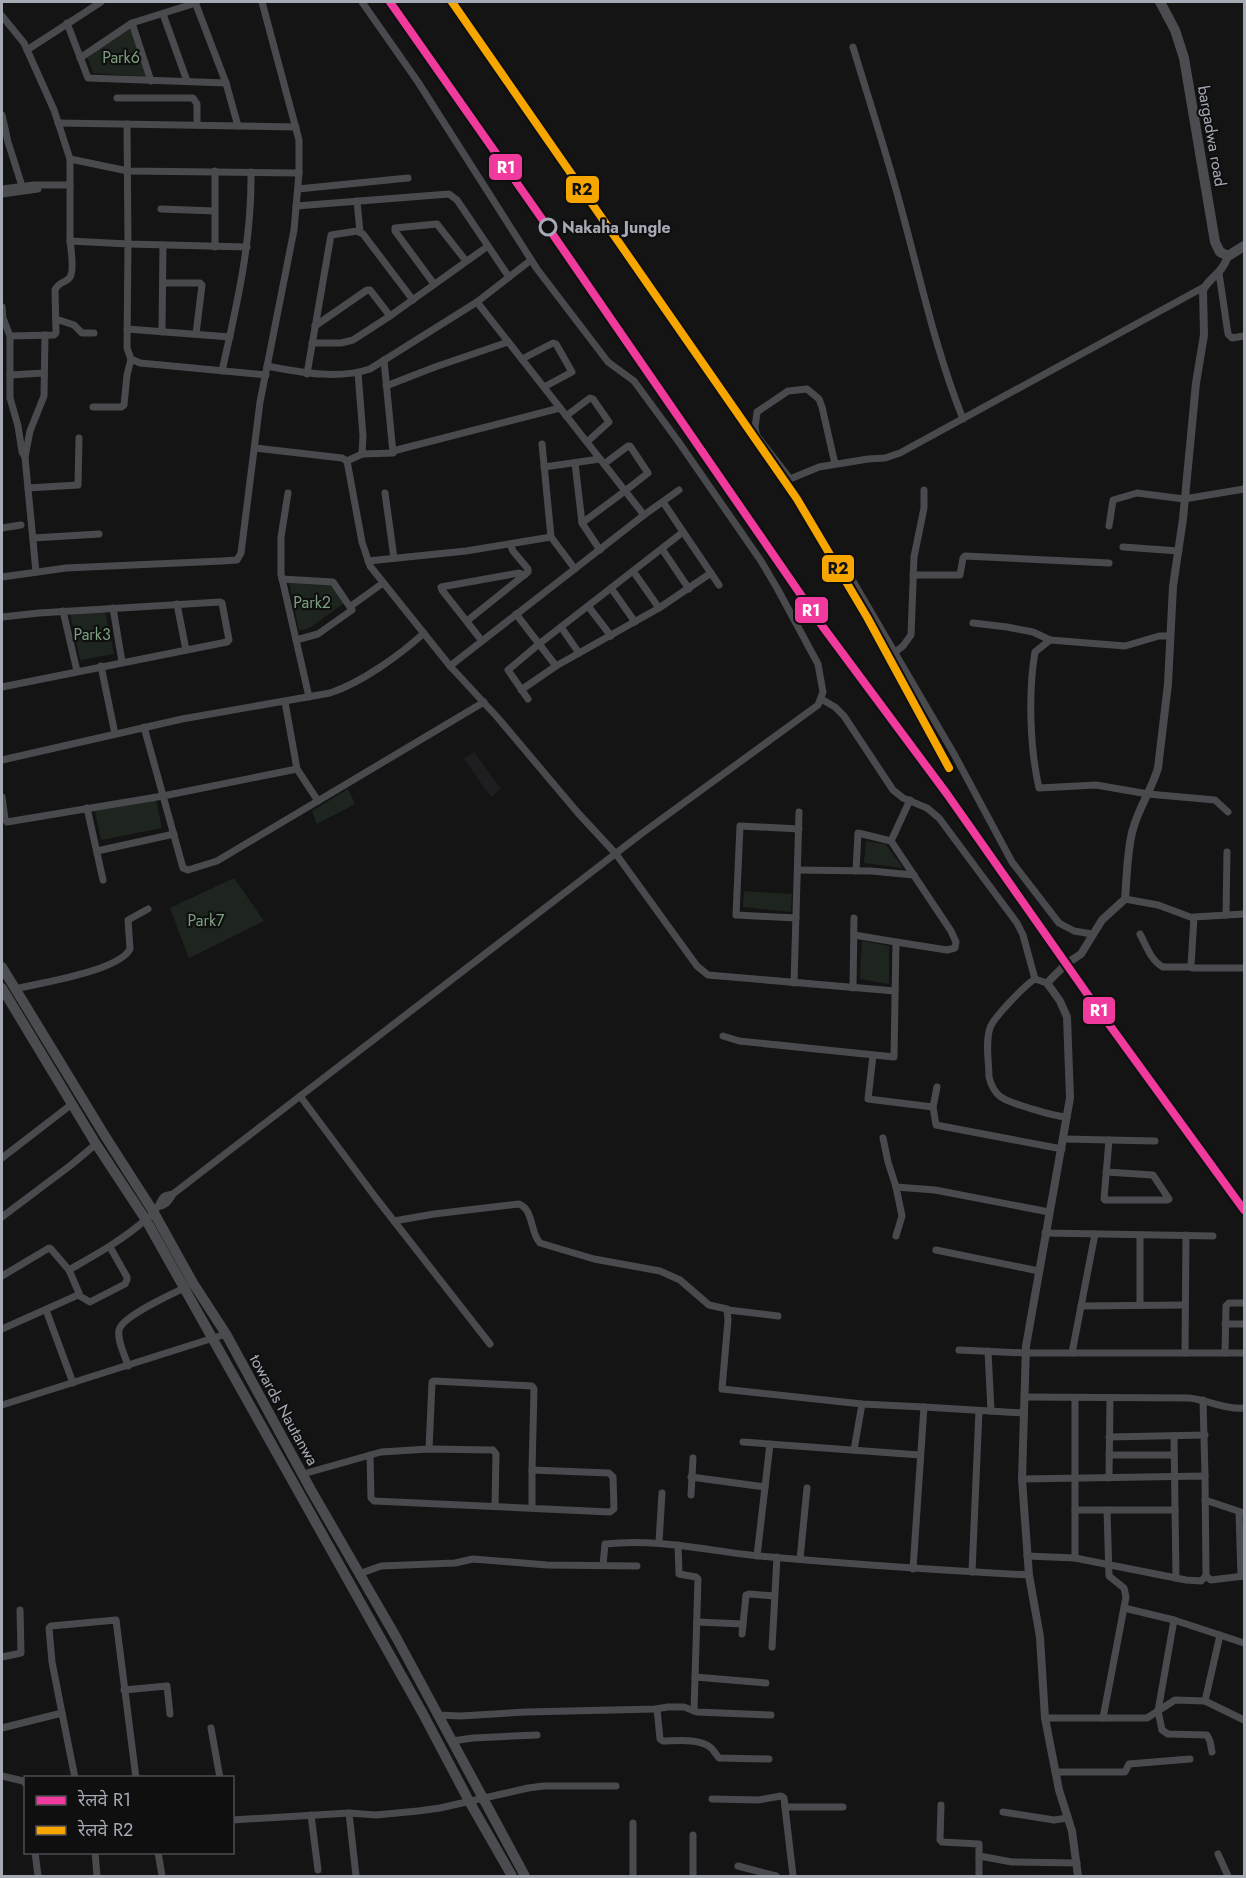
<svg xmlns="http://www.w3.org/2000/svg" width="1246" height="1878" viewBox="0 0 1246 1878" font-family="Jost,'Noto Sans Devanagari',sans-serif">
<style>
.built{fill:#1e1e20}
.green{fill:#1e251f}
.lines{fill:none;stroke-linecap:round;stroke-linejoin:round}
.minor{stroke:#494a4d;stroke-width:7}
.tertiary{stroke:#494a4d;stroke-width:8}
.primary{stroke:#4b4c4f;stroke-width:10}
.rail-1-casing{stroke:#0f0f10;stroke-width:12}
.rail-2-casing{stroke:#0f0f10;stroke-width:12}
.rail-1{stroke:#f13a9d;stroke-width:8}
.rail-2{stroke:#f7a600;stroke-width:8}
.stop-dot{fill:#0f0f10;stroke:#a6aab5;stroke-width:3}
.labels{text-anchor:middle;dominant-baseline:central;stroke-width:4.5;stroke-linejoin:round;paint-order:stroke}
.park-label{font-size:16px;fill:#7da080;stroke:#0f0f10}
.street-label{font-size:16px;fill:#a6aab5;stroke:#0f0f10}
.stop-label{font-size:16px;font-weight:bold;fill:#a6aab5;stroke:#0f0f10;text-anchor:start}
.line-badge{stroke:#0f0f10;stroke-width:2}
.badge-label{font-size:16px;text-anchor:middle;font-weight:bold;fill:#fff}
.pale-badge-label{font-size:16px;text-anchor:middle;font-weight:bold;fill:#111}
</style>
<rect width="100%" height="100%" fill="#141415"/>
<!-- built -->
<path class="built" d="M474,752L501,789L491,797L464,759Z"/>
<!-- green -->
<g class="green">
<path d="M130,28L147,77L93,73L87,56Z"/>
<path d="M289,582L331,585L344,603L311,627L299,631Z"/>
<path d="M105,611L114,654L80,660L70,614Z"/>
<path d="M348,789L355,804L317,824L312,811Z"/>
<path d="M156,800L162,828L101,840L95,811Z"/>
<path d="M866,841L885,844L903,868L864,863Z"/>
<path d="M234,878L264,921L189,958L170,908Z"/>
<path d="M744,891L792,894L791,912L743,907Z"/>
<path d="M862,941L889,946V984L860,979Z"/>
</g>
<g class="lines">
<!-- minor -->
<g class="minor">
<path d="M195,2L226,83L238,126"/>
<path d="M163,14L187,81"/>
<path d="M2,16L24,43L54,110L70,159V241L128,244L127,348L131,359L140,363L266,375"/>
<path d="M67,23L88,78L226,83"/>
<path d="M132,23L151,81"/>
<path d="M853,47C869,100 886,152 900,204C920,277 935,349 963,419"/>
<path d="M27,50L101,2"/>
<path d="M80,58L132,23L196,3"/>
<path d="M117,98H193L197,104V125"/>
<path d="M2,115L8,142L22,186"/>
<path d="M58,123L296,127"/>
<path d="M127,124L128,244L247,247"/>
<path d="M70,159L128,171L299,173"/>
<path d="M2,189L34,185H70"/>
<path d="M298,189L408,178"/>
<path d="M2,194L38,189"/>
<path d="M357,201L360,232"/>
<path d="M296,206L449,194L457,200L509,277"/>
<path d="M161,209L215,211"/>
<path d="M215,247V171"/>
<path d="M1219,273L1228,334L1232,338L1244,336"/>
<path d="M163,283H200L202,285L196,334"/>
<path d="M434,284L395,231V228L437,224L466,261"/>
<path d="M2,307L3,318L10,336V398L18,426L22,452L25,457L36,572"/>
<path d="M56,319L74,325L82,333H94"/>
<path d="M315,326L367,290H370L390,316"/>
<path d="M127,329L230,337"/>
<path d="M162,332L163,245"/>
<path d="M10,336L54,335L56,333L55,290C59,281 67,283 70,277C74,271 71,248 70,241"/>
<path d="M312,343H341L353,340L390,316L488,246"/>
<path d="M522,359L553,343L556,344L572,372L544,387"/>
<path d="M267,366C300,372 337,380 370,369L477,302L531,260"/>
<path d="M222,371C237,305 252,240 251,172"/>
<path d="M358,373L363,436L362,454"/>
<path d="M307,374L331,235L357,231L363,234L413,300"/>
<path d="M10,375L44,373"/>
<path d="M386,386L435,367L508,342"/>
<path d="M93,407H121L124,405L127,375L131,359"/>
<path d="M566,416L590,398L593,399L609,422L587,442"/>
<path d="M542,444L551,537L575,569"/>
<path d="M255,448L342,458L347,461"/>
<path d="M393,451L560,408"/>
<path d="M25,457L30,431L44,396L45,335"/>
<path d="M347,461L362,542L370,566L450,666L498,718L578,813L616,854L697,966L708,975L895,991"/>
<path d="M347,461L362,454L393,453L384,360"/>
<path d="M575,463L582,523L600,550"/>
<path d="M604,464L628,446H630L648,473L625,491"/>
<path d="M835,464L822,407L819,399L807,389L788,391L757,412L755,428L757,436L790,479L819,467L868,459L885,458L900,453L1204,287"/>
<path d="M544,467L600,459"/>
<path d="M28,488L78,485L79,438"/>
<path d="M288,493L281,537V574L309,697"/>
<path d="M385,493L394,558"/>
<path d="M663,502L719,585"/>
<path d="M644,515L679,490"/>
<path d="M582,523L625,491"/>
<path d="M1109,526L1113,500L1137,493L1184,499L1244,489"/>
<path d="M2,528L21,525"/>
<path d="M33,538L99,534"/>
<path d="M1123,547L1179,551"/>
<path d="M662,549L689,589"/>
<path d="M368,561L466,551L551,537"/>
<path d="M843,564L954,754L1012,862L1059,923L1074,931L1092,934"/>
<path d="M633,571L659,608"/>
<path d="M913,575H960L963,558L965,556L1109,563"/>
<path d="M2,577L66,568L222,561L237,560L241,553L260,402L294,230L299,173V140L262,2"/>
<path d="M282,579L333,582L352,610L318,634L296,640"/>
<path d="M611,588L635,622"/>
<path d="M177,604L186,650"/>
<path d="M351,606L383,583"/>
<path d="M588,606L611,636"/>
<path d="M113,608L122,662"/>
<path d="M63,611L77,671"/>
<path d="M516,614L556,666L521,690"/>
<path d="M2,617L39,613L220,602L222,603L229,640L227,642L2,687"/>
<path d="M467,621L528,572V569L513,551L510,544"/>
<path d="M973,623L1007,627L1033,632L1050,640L1125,646L1159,636H1170"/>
<path d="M561,627L579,653"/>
<path d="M1050,640L1035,652C1028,692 1030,749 1039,788L1096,785L1148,794L1215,800L1228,812"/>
<path d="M482,641L442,590L441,587L519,573L525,575"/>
<path d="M894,653L903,646L911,635L914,557L924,508V490"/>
<path d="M101,666L115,734"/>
<path d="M450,666L644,515L477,302"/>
<path d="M556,666L659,608L711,573"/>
<path d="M528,699L508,670L539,644L683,532"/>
<path d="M821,699L835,707L844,716L893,790L903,798L927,808L939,818L1017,923L1023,935L1035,979"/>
<path d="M285,702L297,769L318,801"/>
<path d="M144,727L183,868L188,870L217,861L484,702"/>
<path d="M2,760L182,719L330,693C361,683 400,655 424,633"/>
<path d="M2,797L5,819L7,822L163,796L297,769"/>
<path d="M87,808L103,880"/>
<path d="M891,841L910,800"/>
<path d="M97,851L174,834"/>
<path d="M798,870L871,871L914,875"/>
<path d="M1125,899L1158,905L1193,918"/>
<path d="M1244,914L1194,917L1191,965L1192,968H1244"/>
<path d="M1226,915L1227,852"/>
<path d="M796,918L736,915L740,826L799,829"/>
<path d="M1140,934C1146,945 1151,961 1163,967H1191"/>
<path d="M854,935L896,942"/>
<path d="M794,983L799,812"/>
<path d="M1047,983L1035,979C1026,984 993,1018 990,1028C985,1043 989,1062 989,1077C995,1101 1009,1101 1029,1108C1042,1112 1053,1116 1067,1117"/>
<path d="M853,988L854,918"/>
<path d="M15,989C40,983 119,971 130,949L128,920L148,909"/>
<path d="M723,1036L739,1041L894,1057L896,942L947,950L955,948L956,942L951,931L891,841L858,833L856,871"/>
<path d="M873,1055L868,1099L933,1107L936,1125L1062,1149"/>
<path d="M300,1096L376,1198L490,1344"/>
<path d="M933,1107L937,1087"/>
<path d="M883,1138L888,1162L896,1187L935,1190L1049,1212"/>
<path d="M1064,1139L1155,1141"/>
<path d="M2,1158L72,1104"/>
<path d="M1106,1172L1153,1175L1169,1199L1167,1200H1105L1104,1199L1109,1140"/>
<path d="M157,1207C166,1205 169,1202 173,1194"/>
<path d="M2,1217L71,1165L96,1144"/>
<path d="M394,1221L434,1214L519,1204C534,1210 530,1233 540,1243L594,1259L660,1271L680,1280L709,1305L727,1309L728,1320L722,1389L862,1404L924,1407"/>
<path d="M1045,1233L1213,1236"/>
<path d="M1140,1235V1305"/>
<path d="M896,1236L902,1216L896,1187"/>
<path d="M936,1250L1039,1271"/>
<path d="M69,1270C95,1255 121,1241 144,1221C148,1218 154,1212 157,1208C163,1198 160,1196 173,1194L641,834L818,705L823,692L818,664L777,588L761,561L678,441L634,381L608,362L537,269L418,82L362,2"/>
<path d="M2,1276L49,1248L51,1249L69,1270L79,1293L78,1295L2,1329"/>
<path d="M78,1295L90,1302L125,1284L127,1280V1277L110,1247"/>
<path d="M1081,1306L1185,1305"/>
<path d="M46,1310L73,1383"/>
<path d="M728,1310L778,1316"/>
<path d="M1225,1324H1244"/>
<path d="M959,1350L1026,1353H1244"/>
<path d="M988,1351L991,1411"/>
<path d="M1072,1353L1095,1234"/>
<path d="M1185,1353L1186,1235"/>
<path d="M1225,1353L1226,1306L1229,1303H1244"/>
<path d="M128,1366C125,1355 117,1341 119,1330C122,1316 172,1294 186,1287"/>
<path d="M1025,1397L1189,1398C1208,1400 1226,1410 1244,1408"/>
<path d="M1075,1398V1558"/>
<path d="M1203,1400L1205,1476"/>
<path d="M2,1405L226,1334"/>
<path d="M1174,1436L1176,1578"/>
<path d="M1109,1437L1205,1435"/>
<path d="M743,1442L920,1455"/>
<path d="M429,1449L432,1382L434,1381L532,1386L534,1389L532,1470"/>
<path d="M854,1450L862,1404"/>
<path d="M370,1455L371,1498L374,1501L610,1512L614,1509L613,1477L609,1473L532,1470V1508"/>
<path d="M1109,1455H1174"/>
<path d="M303,1474L381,1452L429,1449L493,1450L496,1454L495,1506"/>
<path d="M691,1477L765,1487"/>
<path d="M1109,1478L1110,1398"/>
<path d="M1022,1479L1205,1476L1206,1576L1211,1580L1244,1576"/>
<path d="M691,1495L693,1458"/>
<path d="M1205,1500L1244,1513"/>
<path d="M1075,1510H1175"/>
<path d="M1239,1512L1241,1576"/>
<path d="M659,1542L662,1493"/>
<path d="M678,1545L679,1574L696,1577L698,1579L694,1711"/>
<path d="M757,1556L770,1444"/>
<path d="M1027,1556L1075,1558L1186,1580L1201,1581L1206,1576"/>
<path d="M800,1559L807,1488"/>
<path d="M603,1565L605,1544C657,1538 708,1551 760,1556C849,1564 939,1570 1029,1575"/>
<path d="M913,1569L924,1407L1024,1413"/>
<path d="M972,1572L979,1411"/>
<path d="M359,1574L381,1566L455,1563L473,1559L547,1565L637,1566"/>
<path d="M1124,1608L1174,1620L1244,1643"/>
<path d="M1174,1620L1158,1711L1162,1730L1168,1734L1207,1735L1210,1741L1212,1752"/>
<path d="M697,1622L743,1624"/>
<path d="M742,1634L746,1595L749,1594L774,1596"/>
<path d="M772,1647L777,1557"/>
<path d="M2,1657L21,1653L20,1610"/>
<path d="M695,1677L766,1683"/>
<path d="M124,1690L167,1686L170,1714"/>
<path d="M1205,1701L1220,1635"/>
<path d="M657,1709L660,1739L663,1741C677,1741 698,1738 710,1747C714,1750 716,1755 719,1758L769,1759"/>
<path d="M62,1713L52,1662L49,1628L51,1626L116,1620L136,1778"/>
<path d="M437,1715L461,1716L526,1712L655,1709L668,1707H684L697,1712L771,1715"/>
<path d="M1045,1718H1147L1175,1700L1205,1701L1244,1720"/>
<path d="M1103,1718L1126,1597L1124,1588L1109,1576L1107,1510"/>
<path d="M2,1728L62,1713L75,1778"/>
<path d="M211,1728L220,1778"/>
<path d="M452,1741L473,1738L537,1735"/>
<path d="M1055,1772H1125L1129,1764L1190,1759"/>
<path d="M2,1776L23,1781L26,1784"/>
<path d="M712,1799L758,1800L781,1796L784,1798L785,1807"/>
<path d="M941,1805L940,1840L942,1842L979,1844V1876"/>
<path d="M1003,1812L1054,1820L1068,1818"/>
<path d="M349,1813L356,1876"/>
<path d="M311,1815L318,1870"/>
<path d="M232,1820L349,1813L376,1815L418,1811L440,1808L528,1788L544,1786H616"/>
<path d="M633,1823V1876"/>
<path d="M693,1835V1876"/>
<path d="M35,1852L38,1876"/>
<path d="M95,1852L97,1876"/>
<path d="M158,1852L162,1876"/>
<path d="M1218,1854L1228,1876"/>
<path d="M979,1856L1012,1862L1077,1863"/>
<path d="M738,1866L776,1876"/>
<path d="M793,1876L785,1807H843"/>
</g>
<!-- tertiary -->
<path class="tertiary" d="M1078,1876L1072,1831L1059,1790L1045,1718L1040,1637L1029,1575L1022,1479L1026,1346L1070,1098L1067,1017L1060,1001L1047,983L1066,964L1081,954L1102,920L1125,899C1127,877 1127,849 1133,829C1139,807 1152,789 1158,768L1168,684L1173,586L1183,519L1196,383L1204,335L1203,290C1211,276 1222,274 1228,256"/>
<!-- primary -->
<g class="primary">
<path d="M1160,2L1175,30L1184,58L1215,242L1220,252L1228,256L1244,246"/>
<path d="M2,967L105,1136L153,1211L193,1283L226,1334L311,1490L396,1637L525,1876"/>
<path d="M2,988L96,1144L146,1220L422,1712L469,1801L512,1876"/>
</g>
<!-- rail-1 casing -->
<g class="rail-1-casing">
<path id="rail-1" d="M390,2L547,226L823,627L947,794L1095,1005L1244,1210"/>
</g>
<!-- rail-2 casing -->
<g class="rail-2-casing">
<path id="rail-2" d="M452,2L797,499L867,617L949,768"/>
</g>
<!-- rail-1 -->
<use href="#rail-1" class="rail-1"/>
<!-- rail-2 -->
<use href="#rail-2" class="rail-2"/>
</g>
<!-- markers -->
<circle class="stop-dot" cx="548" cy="227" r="8"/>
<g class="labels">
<!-- park labels -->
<g class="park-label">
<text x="121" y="57">Park6</text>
<text x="312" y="602">Park2</text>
<text x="92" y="634">Park3</text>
<text x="206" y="920">Park7</text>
</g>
<!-- street labels -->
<g class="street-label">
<text transform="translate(1212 136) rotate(80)">bargadwa road</text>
<text transform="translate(284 1410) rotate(61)">towards Nautanwa</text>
</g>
<!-- stop labels -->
<g class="stop-label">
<text x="562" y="227">Nakaha Jungle</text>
</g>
</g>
<g class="line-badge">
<rect x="488" y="153" width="35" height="28" rx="6" fill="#f13a9d"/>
<rect x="565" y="175" width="35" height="29" rx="6" fill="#f7a600"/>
<rect x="821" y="554" width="34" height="29" rx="6" fill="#f7a600"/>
<rect x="794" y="596" width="35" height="28" rx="6" fill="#f13a9d"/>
<rect x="1082" y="996" width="34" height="29" rx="6" fill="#f13a9d"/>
</g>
<g class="badge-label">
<text x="506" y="173">R1</text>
<text x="811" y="616">R1</text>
<text x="1099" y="1016">R1</text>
</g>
<g class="pale-badge-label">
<text x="582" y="195">R2</text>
<text x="838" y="574">R2</text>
</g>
<!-- border -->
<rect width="1246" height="1878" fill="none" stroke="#a6aab5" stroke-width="6"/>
<!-- legend -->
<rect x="24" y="1776" width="210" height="78" fill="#0f0f10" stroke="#4b4d52" stroke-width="1.5"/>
<rect x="36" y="1796" width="30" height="9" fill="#f13a9d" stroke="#4b4d52" stroke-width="1.5"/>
<text x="78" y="1806" font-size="18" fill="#a6aab5">रेलवे R1</text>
<rect x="36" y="1826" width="30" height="9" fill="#f7a600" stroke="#4b4d52" stroke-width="1.5"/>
<text x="78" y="1836" font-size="18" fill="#a6aab5">रेलवे R2</text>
</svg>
